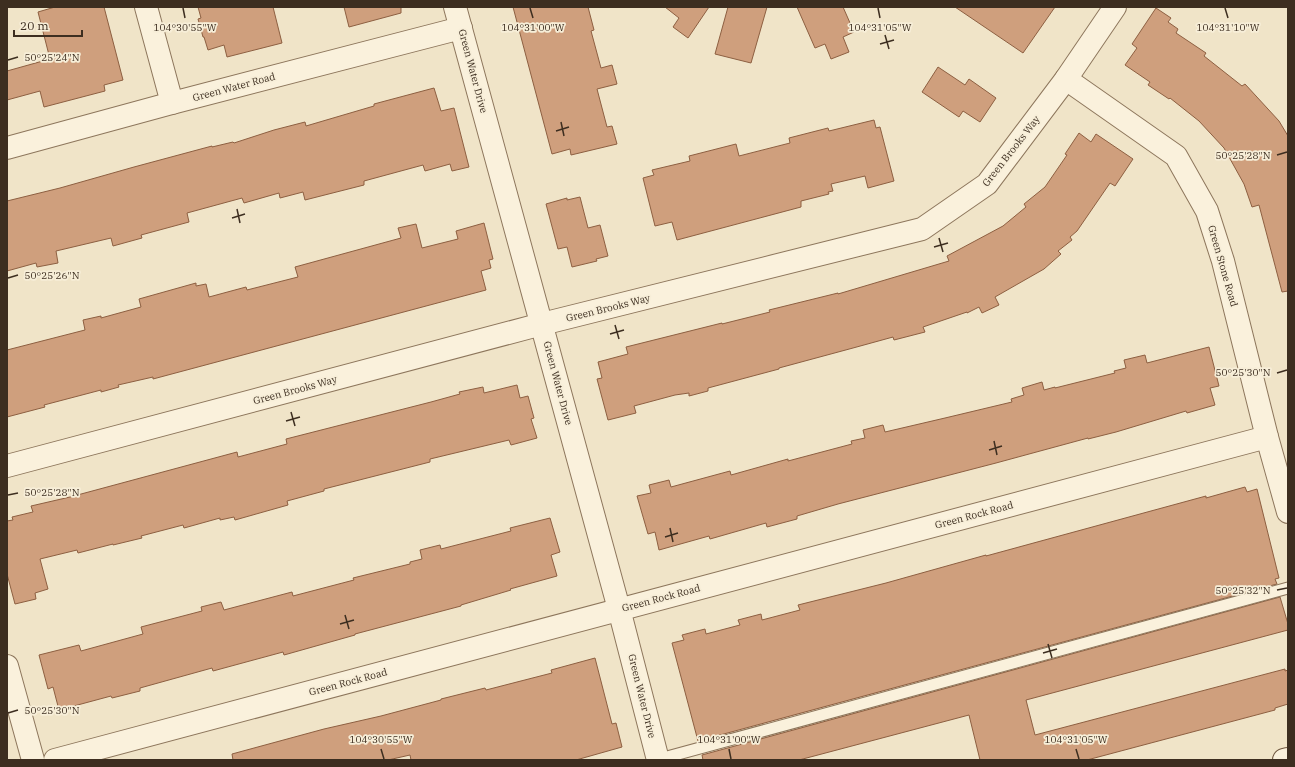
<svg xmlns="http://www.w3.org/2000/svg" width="1295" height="767" viewBox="0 0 1295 767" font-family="'IBM Plex Serif',serif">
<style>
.building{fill:#cf9f7d;stroke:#8d5f41}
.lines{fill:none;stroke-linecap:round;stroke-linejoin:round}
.lane-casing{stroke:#8d765c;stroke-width:13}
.street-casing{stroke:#8d765c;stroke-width:24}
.secondary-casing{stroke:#6f573f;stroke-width:24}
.lane{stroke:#faf1dc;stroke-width:11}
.street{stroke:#faf1dc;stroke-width:22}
.secondary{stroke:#faf1dc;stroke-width:22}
.ticks{fill:none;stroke:#3d2e20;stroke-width:1.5}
.labels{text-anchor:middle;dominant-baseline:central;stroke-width:3.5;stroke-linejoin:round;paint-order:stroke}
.street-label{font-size:10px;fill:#3d2e20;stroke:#f7eed8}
.ticks-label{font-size:10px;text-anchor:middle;fill:#3d2e20;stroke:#f7eed8;stroke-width:3.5;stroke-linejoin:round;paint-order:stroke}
</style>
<rect width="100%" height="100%" fill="#f0e4c8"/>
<!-- building -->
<g class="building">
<path d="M55,7H104L123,80L104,85L105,91L44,107L40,91L7,100V71L50,59L38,12Z"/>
<path d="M198,7H273L282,43L227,57L224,45L208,50L204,37H203L198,19L201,18Z"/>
<path d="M344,7H401V13L349,27Z"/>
<path d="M513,7H588L594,30L591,31L601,68L612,65L617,84L597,89L607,127L612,126L617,144L571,155L570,149L552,154Z"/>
<path d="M665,7H709L688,38L673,27L679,18Z"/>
<path d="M728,7H767L751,63L715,54Z"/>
<path d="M797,7H843L854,32L843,37L849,52L831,59L825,44L815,48Z"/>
<path d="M955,7H1055L1023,53Z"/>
<path d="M1156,8L1171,18L1168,22L1178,29L1176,33L1206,53L1204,56L1242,86L1245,84L1279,121L1288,136V291L1282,292L1259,205L1252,207L1244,184L1224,148L1199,121L1170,98L1169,99L1148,85L1150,82L1125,65L1137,48L1132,44Z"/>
<path d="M938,67L965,85L969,79L996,98L980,122L963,111L959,117L922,92Z"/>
<path d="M434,88L441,111L454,108L469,167L452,171L450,164L425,171L423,165L364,181V185L305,200L303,192L280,198L279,193L244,203L242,198L187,213L189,222L141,235L142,238L113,246L111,238L56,251L58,263L37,267L36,263L7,271V201L60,188L134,167L212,146V147L233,142L234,143L274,130L305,122L306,126L374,106V104Z"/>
<path d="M874,120L876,128L880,127L894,181L868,188L865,176L831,184L833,191L828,192L829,194L801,201V207L677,240L672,222L655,226L643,178L654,175L652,170L690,161L689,156L736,144L739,156L790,143L789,138L828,128L829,131Z"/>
<path d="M1079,133L1091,142L1096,134L1133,159L1115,186L1110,183L1077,231L1070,237L1072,240L1058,251L1061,254L1044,269L995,297L999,305L982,313L979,307L967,313V312L923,327L925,332L894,340L893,337L853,348L779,368V369L708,388V391L689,396V393L675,395L634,406L636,413L608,420L597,379L602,378L598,362L628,354L626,347L722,323V324L770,312L769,310L838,293V294L949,261L947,256L1003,226L1026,207L1024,204L1045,187L1067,155L1065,154Z"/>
<path d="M580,197L588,228L600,225L608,256L596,259L597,261L572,267L567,247L558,249L546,204L567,198V200Z"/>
<path d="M484,223L493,259L489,260L491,268L481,271L486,290L153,379V377L118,385L119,387L101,392V390L44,405L45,407L7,417V350L85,330L83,320L101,316V318L141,307L139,299L196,283V286L206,284L209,297L246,287L247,290L298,277L295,267L401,238L398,228L416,224L422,248L458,239L456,231Z"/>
<path d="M1209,347L1219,386L1210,388L1215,405L1187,413L1186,411L1116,432L1088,439V438L996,463L838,504L797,516V519L767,527L766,523L710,539L709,536L659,550L655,532L648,534L637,496L651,493L649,485L669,480L671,487L730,471L731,475L788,459V461L852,444L851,441L865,438L863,430L883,425L885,432L945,418L1012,402L1011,399L1024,395L1022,388L1042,382L1044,390L1055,387V388L1115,373L1114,371L1126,368L1124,360L1145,355L1147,363Z"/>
<path d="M517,385L520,398L528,396L534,418L531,419L537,438L511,445L509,440L430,459V462L324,489V491L287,501L288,505L235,520L234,517L220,520V518L184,528L183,525L141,536L142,538L113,545V544L78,553L77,550L40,559L48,589L35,593L36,599L15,604L7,574V521L13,520L12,517L33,512L31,506L70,497L237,452L238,457L287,444L286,439L431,402L460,394L459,392L483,387L484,393Z"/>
<path d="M1245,487L1247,492L1257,489L1279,578L1275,579L1277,584L698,741L672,643L684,640L682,635L705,629L706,634L740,625L738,620L761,614L762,620L800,610L798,605L886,583L986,555V556L1206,496V498Z"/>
<path d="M550,518L560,552L551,555L557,576L510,589L511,590L461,605V606L355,634V635L284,655L283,652L213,671L212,668L140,688V691L112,698L111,696L59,710L53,687L48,689L39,655L79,645L81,651L143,634L141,627L202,611L201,607L221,602L224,610L292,592L293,596L354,580L353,578L410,564V562L422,559L420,550L440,545L441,549L511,531L510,528Z"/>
<path d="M1280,597L1288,624V630L1026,700L1035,735L1285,669V671L1288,670V704L1275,708V710L1087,760H980L969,715L799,760H703L702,755Z"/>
<path d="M595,658L612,724L616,723L622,747L576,760H411L410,755L388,760H233L232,754L324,729L381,716L441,700V699L485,688L486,690L552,673L551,670Z"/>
</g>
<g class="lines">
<!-- lane casing -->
<g class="lane-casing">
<path id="lane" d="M656,760L1288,588"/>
</g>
<!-- street casing -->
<g class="street-casing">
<g id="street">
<path d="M146,7L172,103"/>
<path d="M455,7L619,609L658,760"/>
<path d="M1066,79L1176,156L1207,211L1223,261L1267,437L1288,512"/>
<path d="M7,148L172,103L461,28"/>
<path d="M7,466L542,324L922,229L987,184L1066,79L1115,7"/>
<path d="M7,666L33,760"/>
<path d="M55,760L1267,437"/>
</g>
</g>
<!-- secondary casing -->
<g class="secondary-casing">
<path id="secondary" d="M1284,760L1288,759"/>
</g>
<!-- lane -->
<use href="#lane" class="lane"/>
<!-- street -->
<use href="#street" class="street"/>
<!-- secondary -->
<use href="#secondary" class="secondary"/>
</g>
<!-- ticks -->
<path class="ticks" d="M183,8L185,18M530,8L533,18M878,8L880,18M1225,8L1228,18M885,35L889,49M880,44L894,40M8,60L18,57M561,122L564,136M556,131L569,127M1277,155L1287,152M237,209L240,223M232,218L245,214M939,238L943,252M934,247L948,243M8,278L18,275M615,325L619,339M610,334L624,330M1277,373L1287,370M291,412L295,426M286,421L300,417M994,441L997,455M989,450L1002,446M8,495L18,493M670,528L673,542M665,537L678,533M1277,590L1287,588M345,615L349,629M340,624L354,620M1048,644L1052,658M1043,653L1057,649M8,713L18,710M381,749L384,759M729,749L731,759M1076,749L1079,759"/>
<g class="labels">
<!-- street labels -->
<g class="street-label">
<text transform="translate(473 71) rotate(75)">Green Water Drive</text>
<text transform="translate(234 87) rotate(-15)">Green Water Road</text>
<text transform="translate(1011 151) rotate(-52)">Green Brooks Way</text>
<text transform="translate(1223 266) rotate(74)">Green Stone Road</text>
<text transform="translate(608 308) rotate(-14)">Green Brooks Way</text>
<text transform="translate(558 383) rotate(75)">Green Water Drive</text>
<text transform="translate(295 390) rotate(-15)">Green Brooks Way</text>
<text transform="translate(974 515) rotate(-15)">Green Rock Road</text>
<text transform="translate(661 598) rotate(-15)">Green Rock Road</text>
<text transform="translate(348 682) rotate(-15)">Green Rock Road</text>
<text transform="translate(642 696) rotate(76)">Green Water Drive</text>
</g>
</g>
<g class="ticks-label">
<text x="185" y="31">104°30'55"W</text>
<text x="533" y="31">104°31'00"W</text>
<text x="880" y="31">104°31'05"W</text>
<text x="1228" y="31">104°31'10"W</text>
<text x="52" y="61">50°25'24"N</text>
<text x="1243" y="159">50°25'28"N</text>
<text x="52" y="279">50°25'26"N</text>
<text x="1243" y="376">50°25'30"N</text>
<text x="52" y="496">50°25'28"N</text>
<text x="1243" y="594">50°25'32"N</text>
<text x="52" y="714">50°25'30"N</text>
<text x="381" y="743">104°30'55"W</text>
<text x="729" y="743">104°31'00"W</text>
<text x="1076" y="743">104°31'05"W</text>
</g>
<!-- border -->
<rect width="1295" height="767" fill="none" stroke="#3d2e20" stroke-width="16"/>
<!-- scale -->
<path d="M14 30v6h68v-6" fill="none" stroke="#3d2e20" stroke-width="2"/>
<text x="20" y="30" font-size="12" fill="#3d2e20" stroke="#f7eed8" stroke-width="3" paint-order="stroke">20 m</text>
</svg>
